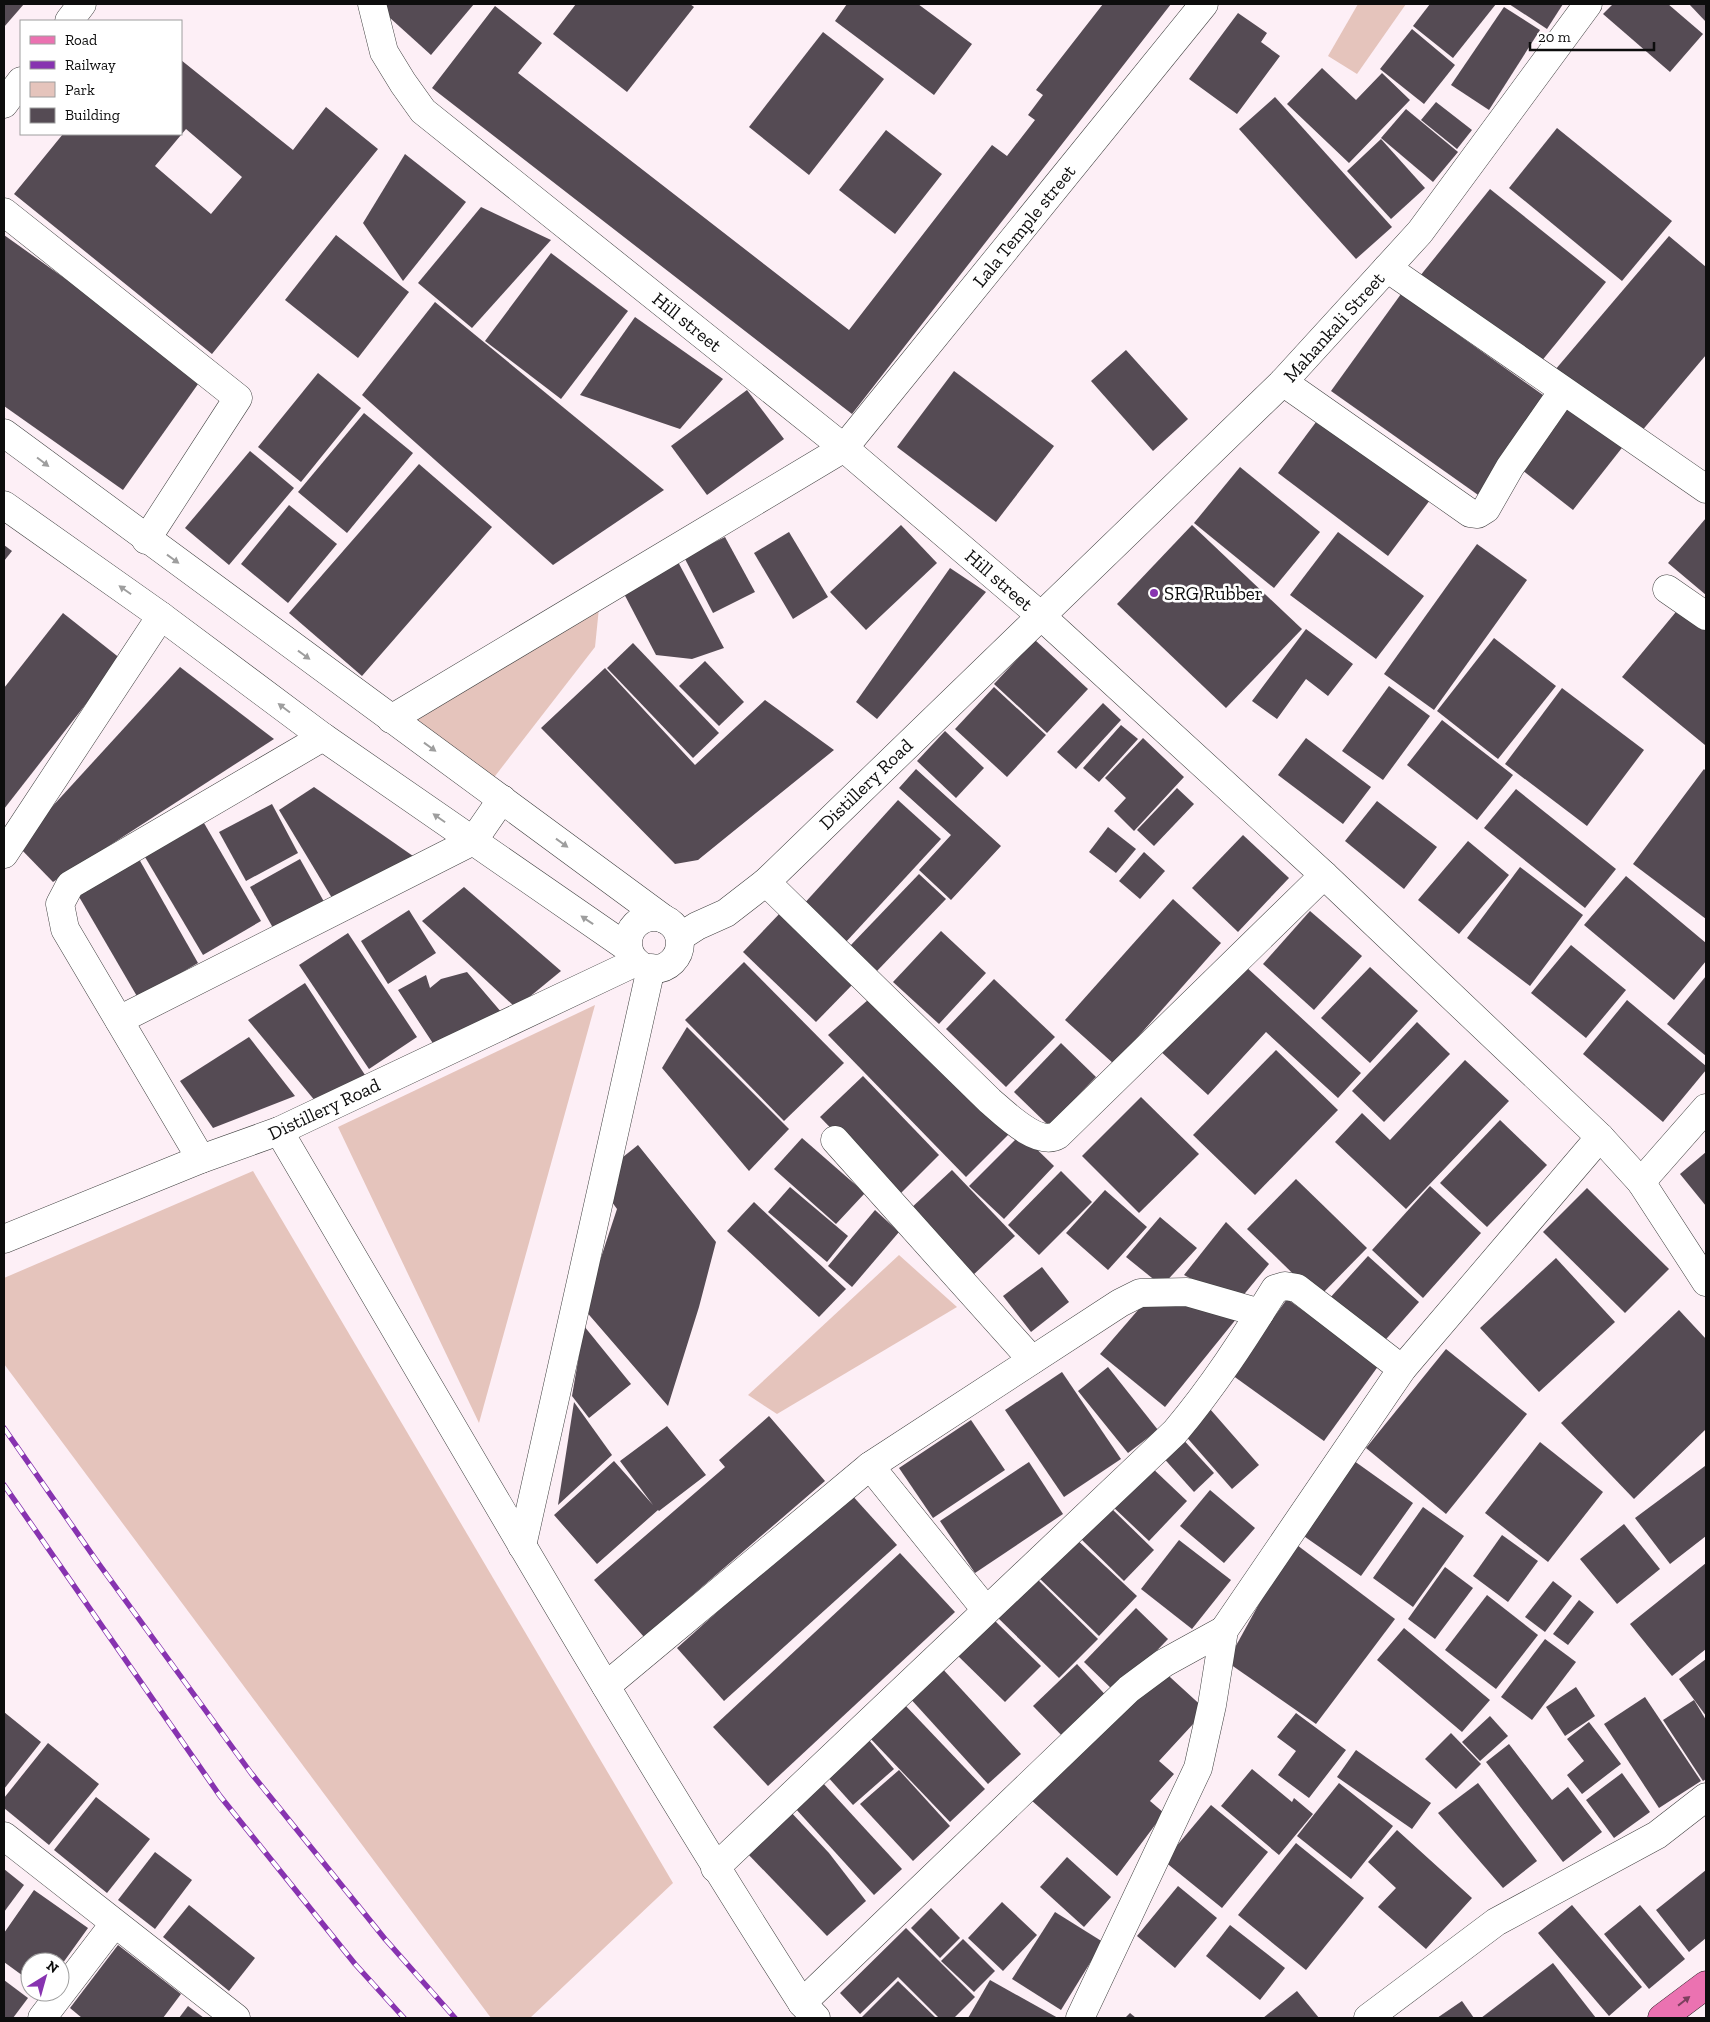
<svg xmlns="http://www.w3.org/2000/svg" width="1710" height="2022" viewBox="0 0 1710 2022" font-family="'Zilla Slab',serif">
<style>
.green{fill:#e5c4bc}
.building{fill:#554b54;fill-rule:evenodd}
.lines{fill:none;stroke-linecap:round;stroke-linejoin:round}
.minor-casing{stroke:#404040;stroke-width:29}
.major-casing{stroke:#1e1e1e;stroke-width:29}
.minor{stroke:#fff;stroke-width:28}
.major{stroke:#eb72b1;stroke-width:28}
.rail-casing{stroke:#8733b0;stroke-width:5.5}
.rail{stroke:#fff;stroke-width:4;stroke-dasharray:11;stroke-linecap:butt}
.oneway{fill:#9e9e9e}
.oneway2{fill:#7c405f}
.poi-dot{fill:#8733b0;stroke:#fff;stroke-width:2}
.labels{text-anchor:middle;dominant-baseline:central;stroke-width:5;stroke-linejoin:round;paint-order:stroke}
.street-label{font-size:19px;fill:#0d0d0d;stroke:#fff}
.poi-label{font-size:19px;fill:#0d0d0d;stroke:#fff;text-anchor:start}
</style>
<rect width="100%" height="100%" fill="#fdeff6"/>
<!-- green -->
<g class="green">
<path d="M1358,4H1406L1357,74L1328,56Z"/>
<path d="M601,588L595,647L492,780L408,715Z"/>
<path d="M595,1005L479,1423L338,1127Z"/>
<path d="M253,1171L673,1883L530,2018H491L4,1364V1278Z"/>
<path d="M899,1255L957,1307L777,1414L748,1395Z"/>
</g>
<!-- building -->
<g class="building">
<path d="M4,4H24L4,27Z"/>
<path d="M383,4H474L431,55L379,8Z"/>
<path d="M576,4H690L694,7L627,92L553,34Z"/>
<path d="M847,4H918L972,44L934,95L835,21Z"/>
<path d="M1103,4H1171L852,414L432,88L495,6L542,43L518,73L849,330L992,145L1007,156L1035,120L1028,115L1043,95L1036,90Z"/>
<path d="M1430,4H1496L1453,58L1413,26Z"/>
<path d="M1509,4H1563L1547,29Z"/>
<path d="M1613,4H1668L1703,34L1670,72L1603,14Z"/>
<path d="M1689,4H1706V22Z"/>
<path d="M1504,7L1540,30L1489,110L1451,85Z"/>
<path d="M1238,13L1267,33L1261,42L1280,56L1237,114L1189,79Z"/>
<path d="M1412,29L1455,65L1424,104L1380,69Z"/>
<path d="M823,32L884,79L809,175L749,127Z"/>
<path d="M181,60L293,150L326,107L378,149L212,354L14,194L63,134H181ZM186,129L242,177L211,214L155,166Z"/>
<path d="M1322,68L1356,100L1382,73L1410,100L1349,163L1287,104Z"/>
<path d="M1275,97L1392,227L1356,259L1239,129Z"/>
<path d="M1436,102L1472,130L1457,149L1421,120Z"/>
<path d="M1406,109L1458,152L1433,182L1381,138Z"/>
<path d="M1557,128L1672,221L1622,281L1509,188Z"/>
<path d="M886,130L942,174L895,234L839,190Z"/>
<path d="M1381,139L1425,188L1391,219L1347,171Z"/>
<path d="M405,154L466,202L403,281L363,223Z"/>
<path d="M1490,189L1606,282L1536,368L1420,276Z"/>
<path d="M481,207L551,240L472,328L418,283Z"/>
<path d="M4,235L203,377L123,490L4,406Z"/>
<path d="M336,235L409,292L358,358L285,300Z"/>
<path d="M1669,236L1706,267V355L1635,439L1555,370Z"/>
<path d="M551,253L628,311L561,399L485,341Z"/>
<path d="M1401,294L1550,400L1481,497L1331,391Z"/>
<path d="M435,302L664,490L553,565L362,395Z"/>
<path d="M635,317L723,379L680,429L580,395Z"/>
<path d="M1126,350L1188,419L1153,451L1091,381Z"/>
<path d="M954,371L1054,446L996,522L897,447Z"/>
<path d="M318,373L361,408L301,482L258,447Z"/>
<path d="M747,390L784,439L707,495L671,446Z"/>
<path d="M1568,400L1625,444L1573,510L1517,466Z"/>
<path d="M364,413L413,453L347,533L298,492Z"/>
<path d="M1322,414L1433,496L1388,556L1278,473Z"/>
<path d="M250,451L294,488L229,565L185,528Z"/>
<path d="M419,464L492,527L362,676L289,613Z"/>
<path d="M1240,467L1320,532L1274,588L1194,523Z"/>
<path d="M289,505L337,544L288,603L241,564Z"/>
<path d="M1706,518V595L1668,563Z"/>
<path d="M901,525L937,563L866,630L830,592Z"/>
<path d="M1192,525L1302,629L1226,708L1117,604Z"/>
<path d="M789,532L828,597L793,619L754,553Z"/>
<path d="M1338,532L1424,596L1376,659L1290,595Z"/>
<path d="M725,537L755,592L713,613L684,557Z"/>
<path d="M1477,544L1527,580L1434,710L1384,674Z"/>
<path d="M4,545L12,551L4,561Z"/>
<path d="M677,560L724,648L692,659L656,655L621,588Z"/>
<path d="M950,568L986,592L877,719L856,702Z"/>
<path d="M1680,607L1706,628L1705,745L1622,677Z"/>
<path d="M63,613L121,659L4,809V688Z"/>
<path d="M1306,629L1353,664L1328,696L1306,679L1277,719L1252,701Z"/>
<path d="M1494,638L1556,686L1498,759L1437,711Z"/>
<path d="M1035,640L1088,689L1047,733L994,684Z"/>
<path d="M633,643L719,733L693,758L607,668Z"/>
<path d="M705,661L744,702L719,726L679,686Z"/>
<path d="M180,667L274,739L53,882L17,845Z"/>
<path d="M605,668L695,765L765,700L834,750L698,860L675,864L541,728Z"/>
<path d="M1389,686L1430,716L1383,780L1342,751Z"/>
<path d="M994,687L1046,735L1007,777L955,729Z"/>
<path d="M1562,688L1644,750L1587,826L1505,764Z"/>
<path d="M1103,703L1121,720L1076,769L1057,752Z"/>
<path d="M1442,720L1513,775L1477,820L1407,765Z"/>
<path d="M1121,725L1138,739L1099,782L1083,768Z"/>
<path d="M945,731L984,768L956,798L917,761Z"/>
<path d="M1143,738L1184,777L1134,831L1114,811L1126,798L1105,778Z"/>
<path d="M1306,738L1371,787L1343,824L1278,775Z"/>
<path d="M916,769L1001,846L951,900L919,870L951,835L899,788Z"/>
<path d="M1704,769L1706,771V919L1633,864Z"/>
<path d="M314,787L413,856L335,903L279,810Z"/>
<path d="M1177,788L1194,804L1154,846L1137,830Z"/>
<path d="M1516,789L1616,869L1585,908L1484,828Z"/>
<path d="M898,800L941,839L845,943L802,906Z"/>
<path d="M1377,801L1437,847L1404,889L1345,841Z"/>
<path d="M272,804L298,853L246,881L219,832Z"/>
<path d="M204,823L261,921L203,955L145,857Z"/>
<path d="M1108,827L1136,849L1116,873L1089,852Z"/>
<path d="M1243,835L1289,878L1238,932L1192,888Z"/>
<path d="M1468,841L1509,875L1459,934L1418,900Z"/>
<path d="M1144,852L1165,871L1140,899L1119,881Z"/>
<path d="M139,859L198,963L138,998L78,895Z"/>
<path d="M300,859L327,907L277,935L250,887Z"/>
<path d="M1520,867L1583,915L1530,986L1467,938Z"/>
<path d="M919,874L946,899L877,971L850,946Z"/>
<path d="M1626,876L1706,943V961L1674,1000L1584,925Z"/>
<path d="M464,887L561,971L516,1008L422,921Z"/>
<path d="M1173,899L1221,943L1114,1064L1065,1020Z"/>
<path d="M409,910L436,953L388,984L361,941Z"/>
<path d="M782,911L855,982L816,1022L743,952Z"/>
<path d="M1310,911L1362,956L1314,1010L1263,964Z"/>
<path d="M941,931L986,973L939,1024L893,982Z"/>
<path d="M348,933L417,1037L369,1069L299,965Z"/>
<path d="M1571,945L1626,990L1586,1038L1531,993Z"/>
<path d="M744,962L844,1063L784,1121L685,1020Z"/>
<path d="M1244,965L1361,1073L1338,1098L1266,1032L1208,1095L1158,1049Z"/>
<path d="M1370,967L1418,1011L1370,1063L1321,1018Z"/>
<path d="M467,972L502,1013L436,1048L398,990L426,975L430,988L441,979Z"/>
<path d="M1706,976V1056L1667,1024Z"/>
<path d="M994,979L1055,1037L1006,1087L946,1029Z"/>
<path d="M305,983L367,1078L321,1108L248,1020Z"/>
<path d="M869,999L1010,1133L966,1177L828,1035Z"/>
<path d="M1627,1000L1706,1066V1070L1663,1122L1583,1054Z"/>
<path d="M1417,1022L1450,1054L1384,1122L1352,1091Z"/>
<path d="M687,1027L789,1129L749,1171L662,1068Z"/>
<path d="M249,1037L295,1096L213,1128L180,1081Z"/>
<path d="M1061,1043L1096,1077L1049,1126L1014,1092Z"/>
<path d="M1276,1050L1338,1110L1255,1195L1193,1135Z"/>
<path d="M1465,1060L1509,1101L1406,1209L1335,1142L1362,1113L1390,1140Z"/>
<path d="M863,1076L939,1155L897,1197L820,1117Z"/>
<path d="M1141,1097L1199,1154L1139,1213L1082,1156Z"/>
<path d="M1500,1120L1547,1165L1487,1227L1440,1183Z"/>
<path d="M1021,1134L1054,1166L1004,1219L969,1186Z"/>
<path d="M802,1138L865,1193L836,1224L774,1169Z"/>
<path d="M638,1145L716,1242L699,1307L668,1406L584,1309L617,1209L607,1195L618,1183L608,1169Z"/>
<path d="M1706,1152V1206L1680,1174Z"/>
<path d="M952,1170L1015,1236L972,1276L909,1210Z"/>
<path d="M1061,1171L1092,1202L1039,1255L1008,1225Z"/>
<path d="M1296,1179L1367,1248L1318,1298L1247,1229Z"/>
<path d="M1430,1186L1481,1233L1423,1298L1372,1250Z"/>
<path d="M790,1187L848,1236L827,1262L768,1212Z"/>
<path d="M1587,1188L1669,1269L1625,1313L1543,1232Z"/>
<path d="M1105,1190L1147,1227L1108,1270L1066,1233Z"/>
<path d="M754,1202L846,1289L819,1317L727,1231Z"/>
<path d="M875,1210L899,1232L852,1287L828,1266Z"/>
<path d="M1160,1217L1197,1248L1162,1286L1126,1257Z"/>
<path d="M1226,1222L1269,1264L1237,1303L1184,1275Z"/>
<path d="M1368,1256L1419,1302L1380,1346L1329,1299Z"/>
<path d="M1556,1258L1615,1322L1539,1392L1480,1328Z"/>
<path d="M1042,1267L1069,1302L1031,1332L1003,1296Z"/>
<path d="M1151,1295L1241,1313L1165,1407L1100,1354Z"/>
<path d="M1287,1299L1379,1365L1324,1441L1232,1375Z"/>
<path d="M1679,1310L1706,1339V1429L1634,1499L1561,1423Z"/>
<path d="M584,1326L631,1384L589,1418L572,1396Z"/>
<path d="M1446,1349L1527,1414L1446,1514L1366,1448Z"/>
<path d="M1108,1367L1158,1430L1128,1453L1078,1391Z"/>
<path d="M1062,1372L1121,1459L1064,1497L1005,1410Z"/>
<path d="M574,1402L612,1455L558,1505Z"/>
<path d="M1210,1409L1259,1465L1232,1489L1183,1433Z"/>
<path d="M769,1416L825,1481L644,1637L594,1580L725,1467L719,1460Z"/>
<path d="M971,1420L1005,1470L933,1518L899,1468Z"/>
<path d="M667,1426L706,1475L659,1511L658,1510L597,1564L554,1515L614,1461L653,1505L620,1461Z"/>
<path d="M1179,1435L1214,1473L1194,1492L1160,1454Z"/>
<path d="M1540,1442L1603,1492L1548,1562L1485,1513Z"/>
<path d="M1350,1458L1413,1503L1361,1576L1298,1532Z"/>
<path d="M1029,1462L1063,1514L975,1573L940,1521Z"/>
<path d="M1149,1465L1187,1501L1149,1541L1111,1505Z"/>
<path d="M1705,1466L1706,1536L1670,1564L1635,1518Z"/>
<path d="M1210,1490L1255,1528L1224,1563L1180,1526Z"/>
<path d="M850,1493L897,1545L724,1701L677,1648Z"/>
<path d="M1110,1507L1154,1550L1124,1581L1080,1538Z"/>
<path d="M1423,1507L1464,1536L1413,1607L1373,1578Z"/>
<path d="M1624,1524L1660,1569L1617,1604L1580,1559Z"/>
<path d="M1502,1535L1538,1561L1508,1602L1473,1576Z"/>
<path d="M1074,1537L1137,1596L1099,1636L1037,1576Z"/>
<path d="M1179,1540L1231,1580L1192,1629L1141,1589Z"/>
<path d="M1293,1542L1395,1619L1316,1724L1227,1662Z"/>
<path d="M900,1553L955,1612L768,1786L713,1727Z"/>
<path d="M1706,1563V1649L1672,1676L1630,1624Z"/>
<path d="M1445,1567L1473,1588L1435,1639L1408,1619Z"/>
<path d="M1032,1574L1098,1639L1059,1678L993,1613Z"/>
<path d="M1553,1581L1572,1596L1545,1632L1525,1617Z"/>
<path d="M1487,1595L1538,1635L1496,1689L1445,1650Z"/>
<path d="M1579,1600L1594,1612L1568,1645L1553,1634Z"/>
<path d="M1136,1608L1168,1639L1116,1693L1084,1662Z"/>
<path d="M991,1617L1041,1666L1005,1702L955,1653Z"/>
<path d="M1404,1628L1490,1700L1462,1732L1377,1660Z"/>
<path d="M1545,1639L1576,1662L1532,1720L1501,1697Z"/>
<path d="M1706,1659V1716L1679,1679Z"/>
<path d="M1077,1664L1111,1701L1068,1742L1033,1706Z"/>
<path d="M940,1666L1021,1754L988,1784L908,1696Z"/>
<path d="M1159,1667L1206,1710L1159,1761L1174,1774L1150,1801L1164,1813L1117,1876L1031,1800Z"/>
<path d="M1576,1687L1595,1716L1565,1736L1546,1707Z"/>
<path d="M1645,1697L1701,1781L1659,1808L1604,1724Z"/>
<path d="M1694,1700L1706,1720V1779L1703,1781L1663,1720Z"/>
<path d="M903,1703L985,1789L950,1822L868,1736Z"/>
<path d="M4,1712L41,1742L4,1789Z"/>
<path d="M1296,1713L1346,1750L1309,1798L1278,1775L1296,1751L1277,1737Z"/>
<path d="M1490,1716L1508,1736L1480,1761L1462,1742Z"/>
<path d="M1589,1722L1621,1764L1582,1794L1567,1775L1584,1761L1567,1739Z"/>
<path d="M1451,1733L1481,1764L1456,1789L1425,1759Z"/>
<path d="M868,1739L894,1769L853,1805L827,1776Z"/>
<path d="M48,1743L99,1784L49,1845L4,1808V1798Z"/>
<path d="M1509,1744L1552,1800L1568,1787L1602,1832L1563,1862L1486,1762Z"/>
<path d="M1356,1750L1431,1803L1412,1829L1337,1777Z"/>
<path d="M1252,1769L1292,1802L1294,1798L1313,1814L1279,1855L1221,1806Z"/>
<path d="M899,1770L950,1826L913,1861L860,1804Z"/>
<path d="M1622,1773L1650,1812L1614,1838L1586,1800Z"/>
<path d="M823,1783L902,1869L874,1895L795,1808Z"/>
<path d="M1339,1783L1393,1826L1351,1879L1297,1836Z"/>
<path d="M1478,1783L1537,1861L1503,1888L1438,1813Z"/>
<path d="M96,1797L150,1839L107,1893L54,1850Z"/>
<path d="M1211,1805L1268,1852L1222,1908L1164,1861Z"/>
<path d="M789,1810L829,1853L866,1901L827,1936L745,1851Z"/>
<path d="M1397,1830L1472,1898L1426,1949L1378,1907L1396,1888L1368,1862Z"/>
<path d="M1296,1843L1364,1898L1306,1970L1238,1915Z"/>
<path d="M155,1852L192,1880L155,1929L118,1900Z"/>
<path d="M1067,1857L1111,1897L1084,1927L1040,1887Z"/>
<path d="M4,1869L24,1885L4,1912Z"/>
<path d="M1706,1870V1938L1689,1952L1656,1910Z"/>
<path d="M1178,1886L1217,1918L1175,1968L1137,1936Z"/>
<path d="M34,1890L88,1928L60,1967V1962H30V1981L4,1962V1933Z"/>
<path d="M1002,1902L1037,1935L1003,1971L968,1938Z"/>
<path d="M189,1905L255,1958L229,1991L163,1937Z"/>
<path d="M1572,1905L1642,1987L1609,2016L1538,1933Z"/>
<path d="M1640,1905L1685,1959L1649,1989L1604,1934Z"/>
<path d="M931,1908L960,1938L940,1958L911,1928Z"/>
<path d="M1055,1912L1103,1942L1061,2010L1012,1979Z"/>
<path d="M1230,1925L1285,1968L1260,2000L1206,1956Z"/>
<path d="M906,1928L975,1997L954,2018H939L898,1977L860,2014L840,1993Z"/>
<path d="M963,1939L995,1971L974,1992L941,1961Z"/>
<path d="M118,1945L181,1994L163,2018H82L70,2008Z"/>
<path d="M1553,1963L1596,2018H1481Z"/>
<path d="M4,1980L28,1998L13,2018H4Z"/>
<path d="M990,1980L1058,2018H968Z"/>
<path d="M898,1981L936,2018H861Z"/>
<path d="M1297,1991L1319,2018H1263Z"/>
<path d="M1462,2001L1474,2018H1437Z"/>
<path d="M188,2006L204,2018H179Z"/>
<path d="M1130,2013L1136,2018H1125Z"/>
</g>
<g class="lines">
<!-- minor casing -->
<g class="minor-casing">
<g id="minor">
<path d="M372,4L384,52L403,83L423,111L844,448L1040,615L1324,875L1600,1137L1641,1182L1706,1282"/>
<path d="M69,21L82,4"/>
<path d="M4,104L21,81"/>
<path d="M4,212L238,398L146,540"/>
<path d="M1387,268L1706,489"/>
<path d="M1283,382L1470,513L1478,514L1486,509L1510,467L1563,391"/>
<path d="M4,433L664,919"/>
<path d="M4,505L161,616L323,737L628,948"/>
<path d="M1667,589L1706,616"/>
<path d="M391,719L844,448L1204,4"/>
<path d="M4,854L161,616"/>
<path d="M766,882L990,1101C1005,1114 1038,1147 1058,1135L1324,875"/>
<circle cx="654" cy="943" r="26"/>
<path d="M680,937L697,926L726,913L766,882L1283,382L1420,232L1588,4"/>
<path d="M119,1020L473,841L502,799"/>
<path d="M279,1131C451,1423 619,1718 802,2003L816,2018"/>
<path d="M835,1140L1032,1360"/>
<path d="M201,1159L65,929L60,904L70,885L323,737"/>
<path d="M1641,1182L1706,1108"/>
<path d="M4,1239L201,1159L279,1131L636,962"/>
<path d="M870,1466L986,1610"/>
<path d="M522,1546L651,968"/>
<path d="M606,1686L870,1466L1120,1303L1140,1293L1187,1292L1260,1313"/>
<path d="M4,1836L236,2018"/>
<path d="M715,1868L1175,1432C1213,1387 1244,1339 1275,1289L1285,1286L1297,1288L1402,1369"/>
<path d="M802,2003L1129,1689L1164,1663L1224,1630"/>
<path d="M42,2018L114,1924"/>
<path d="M1080,2018L1198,1768L1212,1705L1224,1630L1402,1369L1600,1137"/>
<path d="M1368,2018L1496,1922L1657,1835L1706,1797"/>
</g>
</g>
<!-- major casing -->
<g class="major-casing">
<path id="major" d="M1662,2018L1706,1985"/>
</g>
<!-- minor -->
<use href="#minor" class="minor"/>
<!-- major -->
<use href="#major" class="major"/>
<!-- rail casing -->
<g class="rail-casing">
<g id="rail">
<path d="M4,1428L96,1560L251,1773L385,1939L455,2018"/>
<path d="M4,1485L220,1796L355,1964L404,2018"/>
</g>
</g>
<!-- rail -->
<use href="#rail" class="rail"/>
</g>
<!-- one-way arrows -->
<defs><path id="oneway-solid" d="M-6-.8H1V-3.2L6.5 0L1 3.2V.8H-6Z" transform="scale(1.25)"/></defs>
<g class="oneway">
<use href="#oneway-solid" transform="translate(43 462) rotate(37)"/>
<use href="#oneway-solid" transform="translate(173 559) rotate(36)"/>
<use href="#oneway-solid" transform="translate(125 590) rotate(-145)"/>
<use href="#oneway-solid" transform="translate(304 655) rotate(36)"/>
<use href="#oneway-solid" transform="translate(284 708) rotate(-143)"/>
<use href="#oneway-solid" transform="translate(430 747) rotate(36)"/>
<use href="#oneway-solid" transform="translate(439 818) rotate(-145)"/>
<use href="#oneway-solid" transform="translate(562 843) rotate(36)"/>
<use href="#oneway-solid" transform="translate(587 920) rotate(-146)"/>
</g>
<use class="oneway2" href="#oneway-solid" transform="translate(1684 2001) rotate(-38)"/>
<!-- markers -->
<circle class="poi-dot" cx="1154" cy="593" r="5"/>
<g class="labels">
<!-- street labels -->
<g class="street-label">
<text transform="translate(1024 226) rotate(-51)">Lala Temple street</text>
<text transform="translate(687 322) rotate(39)">Hill street</text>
<text transform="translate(1334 327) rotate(-48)">Mahankali Street</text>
<text transform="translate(999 580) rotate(41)">Hill street</text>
<text transform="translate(866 784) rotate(-44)">Distillery Road</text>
<text transform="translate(324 1109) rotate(-25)">Distillery Road</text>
</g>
<!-- poi labels -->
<g class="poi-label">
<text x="1164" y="593">SRG Rubber</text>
</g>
</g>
<!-- border -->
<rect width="1710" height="2022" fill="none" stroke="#0d0d0d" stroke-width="10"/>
<!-- legend -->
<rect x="20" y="20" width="162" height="115" fill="#ffffff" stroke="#9e9e9e"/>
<rect x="30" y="36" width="25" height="8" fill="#eb72b1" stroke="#9e9e9e"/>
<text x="65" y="45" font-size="15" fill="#0d0d0d">Road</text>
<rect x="30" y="61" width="25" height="8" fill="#8733b0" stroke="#9e9e9e"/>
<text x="65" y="70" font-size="15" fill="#0d0d0d">Railway</text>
<rect x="30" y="82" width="25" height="15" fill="#e5c4bc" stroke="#9e9e9e"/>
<text x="65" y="95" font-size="15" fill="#0d0d0d">Park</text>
<rect x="30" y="108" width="25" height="15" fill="#554b54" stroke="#9e9e9e"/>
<text x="65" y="120" font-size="15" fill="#0d0d0d">Building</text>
<!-- north arrow -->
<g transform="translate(45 1977) rotate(37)"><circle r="24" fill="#ffffff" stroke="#9e9e9e"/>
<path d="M0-4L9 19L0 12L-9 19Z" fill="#8733b0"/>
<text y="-8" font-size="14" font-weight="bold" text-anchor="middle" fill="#0d0d0d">N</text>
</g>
<!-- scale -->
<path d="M1530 42v8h124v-8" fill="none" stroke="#0d0d0d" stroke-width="2.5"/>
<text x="1538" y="42" font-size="15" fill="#0d0d0d" stroke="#ffffff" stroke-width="4" paint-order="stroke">20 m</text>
</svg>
